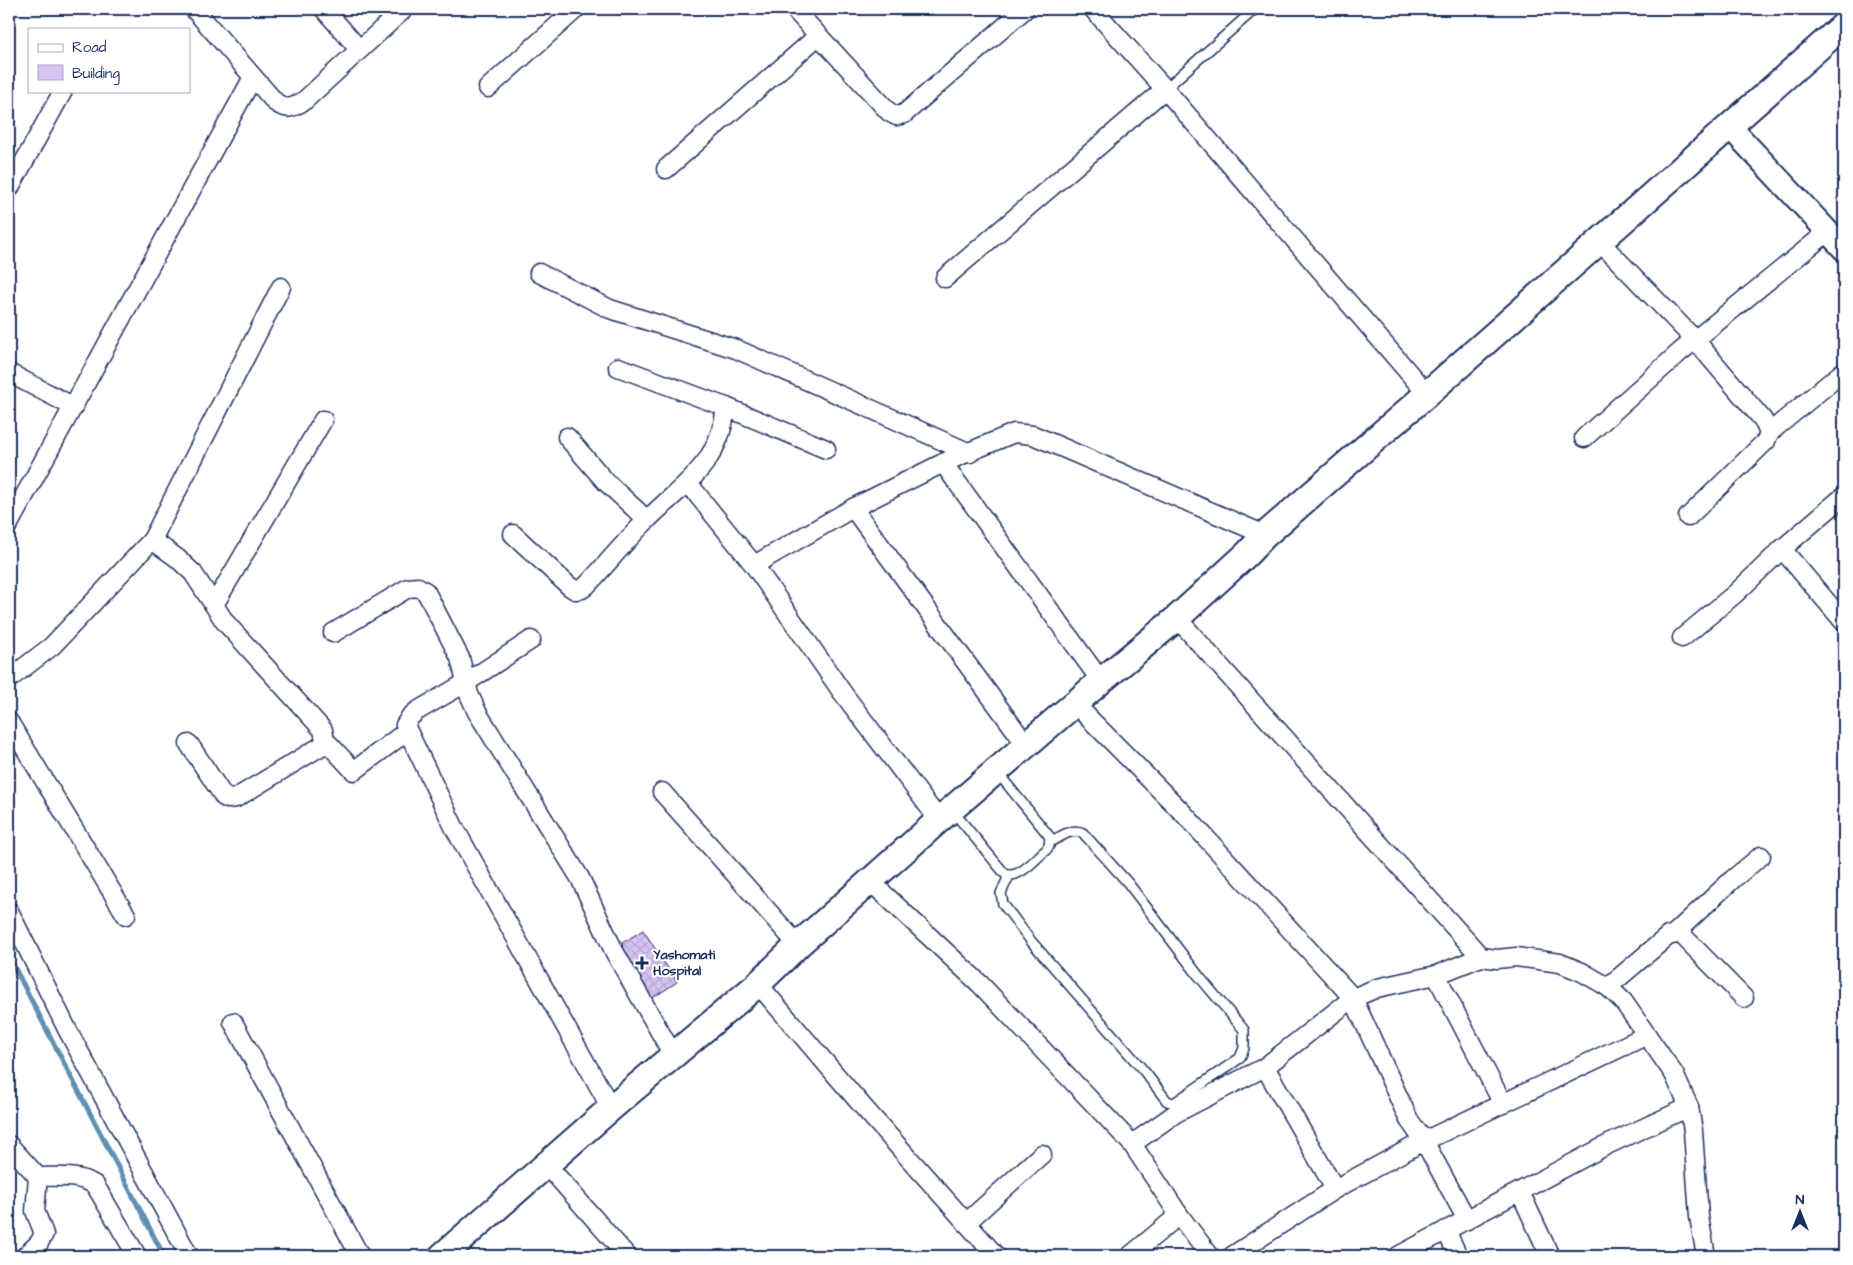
<svg xmlns="http://www.w3.org/2000/svg" width="1853" height="1265" viewBox="0 0 1853 1265" font-family="'Architects Daughter',sans-serif">
<style>
.lines{fill:none;stroke-linecap:round;stroke-linejoin:round}
.stream{stroke:#5e90b3;stroke-width:5}
.building{fill:url(#building-cross-hatch);stroke:#1b2f5e}
.service-casing{stroke:#1b2f5e;stroke-width:12}
.minor-casing{stroke:#1b2f5e;stroke-width:21}
.tertiary-casing{stroke:#1b2f5e;stroke-width:26}
.secondary-casing{stroke:#1b2f5e;stroke-width:29}
.service{stroke:#fff;stroke-width:9}
.minor{stroke:#fff;stroke-width:18}
.tertiary{stroke:#fff;stroke-width:22}
.secondary{stroke:#fff;stroke-width:25}
.poi-dot{fill:#1b2f5e;stroke:#fff;stroke-width:2}
.labels{text-anchor:middle;dominant-baseline:central;stroke-width:4;stroke-linejoin:round;paint-order:stroke}
.poi-label{font-size:14px;font-weight:bold;fill:#1b2f5e;stroke:#fff;text-anchor:start}
</style>
<defs>
<pattern id="building-cross-hatch" width="8" height="8" patternUnits="userSpaceOnUse" patternTransform="scale(1.25)"><rect width="8" height="8" fill="#d6c3f4"/><path d="M0 0l8 8M0 8l8-8" fill="none" stroke="#b7a8d4"/></pattern>
</defs>
<rect width="100%" height="100%" fill="#fff"/>
<filter id="ink" filterUnits="userSpaceOnUse"><feTurbulence type="fractalNoise" baseFrequency=".02" numOctaves="2"/><feDisplacementMap in="SourceGraphic" scale="10" xChannelSelector="R" yChannelSelector="G"/><feConvolveMatrix kernelMatrix="1 2 1 2 8 2 1 2 1" color-interpolation-filters="sRGB"/></filter>
<g filter="url(#ink)">
<g class="lines">
<!-- stream -->
<path class="stream" d="M9,957L164,1256"/>
</g>
<!-- building -->
<path class="building" d="M643,930L677,982L648,1001L614,948Z"/>
<g class="lines">
<!-- service casing -->
<g class="service-casing">
<g id="service">
<path d="M1165,89L1255,9"/>
<path d="M952,810L1005,874C1019,880 1036,858 1046,850L1049,846L1050,837L997,772"/>
<path d="M1009,876L1001,893L1003,904L1031,941L1144,1071L1167,1101L1174,1103L1240,1058L1244,1048V1030L1198,975L1128,883L1083,833C1073,827 1060,837 1050,842"/>
</g>
</g>
<!-- minor casing -->
<g class="minor-casing">
<g id="minor">
<path d="M194,9L275,102C287,111 293,108 305,100L404,9"/>
<path d="M324,9L359,49"/>
<path d="M794,9L889,112L896,116L904,114L1025,9"/>
<path d="M1093,9L1165,89L1427,394"/>
<path d="M488,88L576,9"/>
<path d="M666,169L818,36"/>
<path d="M9,189L63,91"/>
<path d="M1600,242L1695,340L1763,420L1769,433L1766,441L1688,517"/>
<path d="M539,273L610,309L736,349L970,453"/>
<path d="M945,278L1165,89"/>
<path d="M618,367L726,407L826,449"/>
<path d="M9,373L74,407"/>
<path d="M1769,433L1844,371"/>
<path d="M567,437L606,482L647,520"/>
<path d="M1584,438L1680,352L1829,231"/>
<path d="M943,463L1101,681"/>
<path d="M688,483L754,565L842,692L939,820"/>
<path d="M853,508L1027,746"/>
<path d="M9,524L253,77"/>
<path d="M513,534L569,586L575,590L582,589L587,585C607,564 626,540 647,520C685,482 719,466 726,407"/>
<path d="M152,540L177,558L193,573L225,622L323,730L325,740L323,745L236,798L228,799L224,797L189,744"/>
<path d="M1782,549L1844,622"/>
<path d="M754,565L853,508L943,463L1014,433L1033,435L1265,535"/>
<path d="M214,605L323,420"/>
<path d="M1177,618L1481,957L1497,959L1516,957L1560,963L1582,972L1608,987L1623,1001L1674,1074L1689,1107L1693,1131L1699,1217L1706,1256"/>
<path d="M333,633L408,588L418,587L426,592L460,658L469,694L477,712L580,878L614,951L673,1055"/>
<path d="M1682,638L1736,593L1782,549L1844,496"/>
<path d="M531,640L467,682L417,711L410,717L405,725L455,829L611,1108"/>
<path d="M9,679L52,646L152,540L281,287"/>
<path d="M1075,704L1184,814L1353,998L1409,1120L1424,1141L1467,1220"/>
<path d="M9,722L126,915"/>
<path d="M325,740L354,771L407,731"/>
<path d="M662,792L798,945"/>
<path d="M871,882L980,984L1132,1144L1179,1215L1210,1256"/>
<path d="M9,911L67,1029L189,1256"/>
<path d="M1675,933L1733,879L1761,856"/>
<path d="M1436,975L1503,1104"/>
<path d="M758,984L865,1109L996,1256"/>
<path d="M1608,987L1668,936L1680,933L1744,998"/>
<path d="M233,1022L360,1256"/>
<path d="M1265,1067L1335,1189"/>
<path d="M1132,1144L1176,1113L1265,1067L1353,998L1377,988L1436,975L1481,957"/>
<path d="M9,1145L38,1177C58,1177 78,1174 95,1185L137,1256"/>
<path d="M547,1165L627,1256"/>
<path d="M1520,1192L1550,1256"/>
<path d="M966,1223L1042,1154"/>
<path d="M1446,1230L1458,1256"/>
<path d="M25,1256L39,1243L44,1234L35,1211L38,1177"/>
<path d="M1130,1256L1179,1215"/>
<path d="M1232,1256L1335,1189L1424,1141L1647,1035"/>
<path d="M1398,1256L1609,1144L1689,1107"/>
</g>
</g>
<!-- tertiary casing -->
<g class="tertiary-casing">
<path id="tertiary" d="M1730,127L1844,249"/>
</g>
<!-- secondary casing -->
<g class="secondary-casing">
<path id="secondary" d="M442,1256L611,1108L758,984L798,945L939,820L1101,681L1177,618L1247,554L1265,535L1427,394L1844,25"/>
</g>
<!-- service -->
<use href="#service" class="service"/>
<!-- minor -->
<use href="#minor" class="minor"/>
<!-- tertiary -->
<use href="#tertiary" class="tertiary"/>
<!-- secondary -->
<use href="#secondary" class="secondary"/>
</g>
</g>
<!-- markers -->
<path class="poi-dot" d="M639.5 955.5h5v5h5v5h-5v5h-5v-5h-5v-5h5z"/>
<g class="labels">
<!-- poi labels -->
<g class="poi-label">
<text x="653" y="955">Yashomati<tspan x="653" dy="16">Hospital</tspan></text>
</g>
</g>
<!-- margin -->
<rect width="1853" height="1265" fill="none" stroke="#fff" stroke-width="30"/>
<rect x="15" y="15" width="1823" height="1235" fill="none" stroke="#1b2f5e" stroke-width="2" filter="url(#ink)"/>
<!-- legend -->
<rect x="28" y="28" width="162" height="65" fill="#ffffff" stroke="#a4acbf"/>
<rect x="38" y="44" width="25" height="8" fill="#ffffff" stroke="#a4acbf"/>
<text x="72" y="52" font-size="15" fill="#1b2f5e">Road</text>
<rect x="38" y="65" width="25" height="15" fill="#d6c3f4" stroke="#a4acbf"/>
<text x="72" y="78" font-size="15" fill="#1b2f5e">Building</text>
<!-- north arrow -->
<g transform="translate(1800 1212)" stroke="#ffffff" stroke-width="4" paint-order="stroke">
<path d="M0-4L9 19L0 12L-9 19Z" fill="#1b2f5e"/>
<text y="-8" font-size="14" font-weight="bold" text-anchor="middle" fill="#1b2f5e">N</text>
</g>
</svg>
